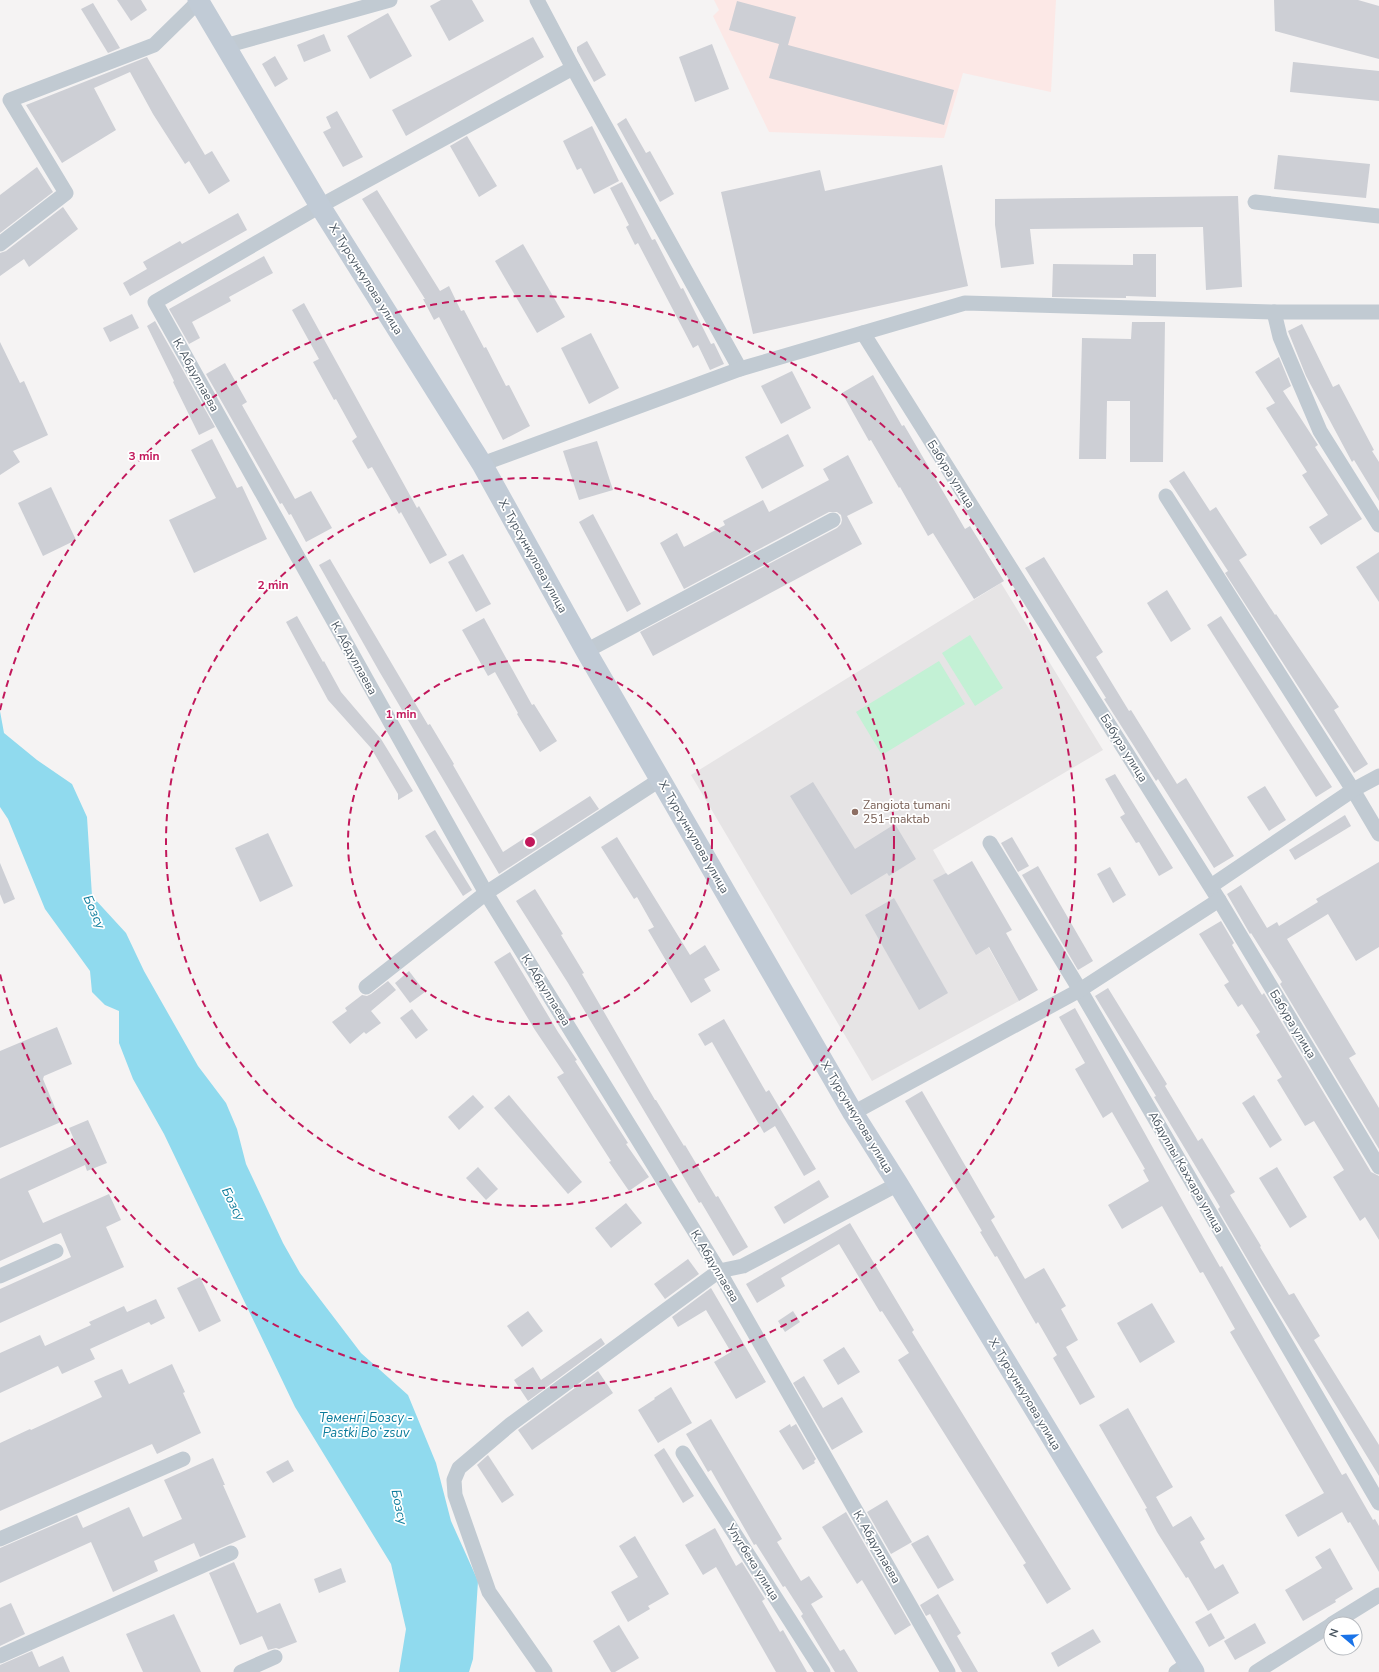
<svg xmlns="http://www.w3.org/2000/svg" width="1379" height="1672" viewBox="0 0 1379 1672" font-family="'Nunito Sans',sans-serif">
<style>
.education{fill:#e6e4e5}
.medical{fill:#fce8e6}
.green{fill:#c3f1d5}
.water{fill:#90daee}
.building{fill:#cdcfd5}
.lines{fill:none;stroke-linecap:round;stroke-linejoin:round}
.street{stroke:#c1cad2;stroke-width:15}
.secondary{stroke:#c1cbd6;stroke-width:21}
.ring{fill:none;stroke:#c2185b;stroke-width:2;stroke-dasharray:7 5}
.education-dot{fill:#8d6e63;stroke:#fff;stroke-width:1.5}
.labels{text-anchor:middle;dominant-baseline:central;stroke-width:3.5;stroke-linejoin:round;paint-order:stroke}
.street-label{font-size:12px;fill:#4a5661;stroke:#fff}
.education-label{font-size:12px;fill:#785e54;stroke:#fff;text-anchor:start}
.water-label{font-size:13px;font-style:italic;fill:#0c7c9b;stroke:#fff}
.centre{fill:#c2185b;stroke:#fff;stroke-width:2}
.ring-label{font-size:12px;text-anchor:middle;font-weight:bold;fill:#c2185b;stroke:#fff;stroke-width:3.5;stroke-linejoin:round;paint-order:stroke}
</style>
<rect width="100%" height="100%" fill="#f5f3f3"/>
<!-- education -->
<path class="education" d="M1001,583L1103,750L933,850L1019,1001L872,1081L691,775Z"/>
<!-- medical -->
<path class="medical" d="M714,0H1056L1051,92L963,73L944,138L769,132L713,16L719,10Z"/>
<!-- green -->
<g class="green">
<path d="M970,635L1003,688L975,706L942,653Z"/>
<path d="M939,661L965,704L882,755L856,712Z"/>
</g>
<!-- water -->
<path class="water" d="M0,711L4,733L37,760L72,784L87,817L92,896L126,933L144,971L198,1066L226,1103L237,1129L246,1164L283,1243L300,1273L361,1353L408,1395L436,1463L451,1521L478,1581L473,1659L469,1672H399L406,1629L391,1564L295,1407L164,1134L133,1079L119,1043V1011L105,1005L92,992L90,971L45,909L8,819L0,807Z"/>
<!-- building -->
<g class="building">
<path d="M117,0H141L147,10L131,21Z"/>
<path d="M441,0H472L484,21L449,41L430,6Z"/>
<path d="M1274,0H1358L1379,6V59L1275,31Z"/>
<path d="M737,1L796,17L788,45L954,90L944,125L769,78L779,44L729,30Z"/>
<path d="M93,3L120,48L108,53L81,9Z"/>
<path d="M388,13L412,56L370,79L347,36Z"/>
<path d="M324,34L331,51L304,62L297,45Z"/>
<path d="M533,37L544,57L406,136L392,110Z"/>
<path d="M587,41L606,75L594,82L577,51V47Z"/>
<path d="M712,44L729,89L695,102L679,57Z"/>
<path d="M275,56L288,79L275,87L262,64Z"/>
<path d="M147,57L205,155L212,151L230,181L209,194L189,161L185,164L153,114L130,72L94,88L116,130L62,163L26,105Z"/>
<path d="M1293,62L1379,71V101L1290,92Z"/>
<path d="M337,111L363,157L343,167L323,132L331,128L326,117Z"/>
<path d="M626,118L646,153L650,151L674,194L660,202L617,124Z"/>
<path d="M592,126L619,181L594,194L581,168L577,170L563,141Z"/>
<path d="M467,136L497,186L479,197L450,146Z"/>
<path d="M1278,155L1370,164L1366,198L1274,189Z"/>
<path d="M942,165L968,286L753,334L721,192L820,170L825,191Z"/>
<path d="M37,167L53,192L0,233V195Z"/>
<path d="M622,182L652,240L655,239L681,289L683,288L711,344L714,343L724,364L710,370L698,345L693,348L638,243L635,245L626,227L629,225L610,188Z"/>
<path d="M377,190L440,291L449,286L461,311L464,310L484,348L486,347L506,386L509,385L530,426L503,440L439,317L434,320L423,299H425L362,199Z"/>
<path d="M1238,196L1242,287L1206,290L1203,227L1030,229L1034,264L1001,268L995,225V199Z"/>
<path d="M63,207L78,229L29,267L24,259L0,276V253L6,251Z"/>
<path d="M238,213L247,230L130,296L123,283L147,269L143,262L180,241L182,244Z"/>
<path d="M523,244L565,317L537,333L495,261Z"/>
<path d="M1133,254H1156V297L1126,296V298L1052,297L1053,264L1133,265Z"/>
<path d="M264,256L273,273L229,297L231,301L192,322L200,338L189,344L169,309Z"/>
<path d="M304,303L417,508L419,506L447,555L430,564L401,512L399,514L372,467L368,469L352,441L357,437L336,399L334,400L313,362L319,359L292,310Z"/>
<path d="M132,314L139,328L110,342L103,328Z"/>
<path d="M155,321L215,427L199,435L173,382L174,381L147,326Z"/>
<path d="M1132,322H1165L1163,462H1130V401H1107L1106,459H1079L1082,338L1131,339Z"/>
<path d="M1302,324L1333,387L1339,384L1374,450L1372,451L1379,462V501L1354,460L1352,462L1306,376L1288,331Z"/>
<path d="M591,333L619,388L589,404L561,348Z"/>
<path d="M0,342L20,383L24,381L48,435L13,451L20,462L0,475Z"/>
<path d="M1279,357L1291,386L1283,391L1318,445L1315,447L1362,519L1321,545L1309,527L1328,515L1302,475L1307,472L1266,408L1275,403L1255,372Z"/>
<path d="M225,363L247,402L242,405L295,499L311,491L332,528L306,542L291,514L289,515L282,503L280,504L206,374Z"/>
<path d="M792,371L811,408L781,424L761,386Z"/>
<path d="M873,375L902,426L904,425L965,529L970,526L1004,581L974,599L933,533L928,536L900,487L899,488L871,440L869,441L842,393Z"/>
<path d="M788,434L804,466L762,489L745,457Z"/>
<path d="M212,439L237,488L242,486L267,539L194,573L169,520L216,498L191,450Z"/>
<path d="M597,441L613,490L579,500L563,451Z"/>
<path d="M848,455L873,503L847,516L862,544L653,656L640,632L837,528L841,524L842,520L841,515L837,512H829L684,589L660,543L677,533L684,547L725,525L723,521L763,500L769,512L829,480L823,469Z"/>
<path d="M1184,471L1210,511L1216,507L1247,555L1239,560L1275,615L1276,614L1339,707L1334,710L1368,764L1354,773L1225,573L1228,571L1169,481Z"/>
<path d="M51,487L76,540L43,556L18,503Z"/>
<path d="M593,514L641,604L627,612L579,522Z"/>
<path d="M1379,552V602L1356,567Z"/>
<path d="M463,554L491,604L476,612L448,562Z"/>
<path d="M1044,557L1103,652L1096,657L1129,711L1131,710L1177,784L1186,778L1234,856L1214,868L1158,779L1156,781L1134,746L1104,699L1106,698L1025,568Z"/>
<path d="M330,559L428,725L430,724L454,764L453,765L503,852L590,796L599,809L499,874L379,671L319,565Z"/>
<path d="M1167,590L1191,629L1171,642L1147,603Z"/>
<path d="M297,616L323,662L324,661L341,692L381,739L413,791L398,800V794L371,748L328,700L286,622Z"/>
<path d="M1221,616L1332,787L1316,797L1207,625Z"/>
<path d="M484,618L532,705L534,704L557,741L540,752L517,714L518,713L495,672L488,676L462,630Z"/>
<path d="M1115,774L1173,868L1159,876L1139,842L1136,843L1120,817L1125,814L1105,779Z"/>
<path d="M813,782L855,849L895,824L916,859L889,876L887,873L851,895L790,796Z"/>
<path d="M1265,786L1286,820L1269,831L1247,797Z"/>
<path d="M1345,815L1351,826L1295,860L1289,850Z"/>
<path d="M435,830L472,890L463,896L425,836Z"/>
<path d="M268,833L293,886L260,902L235,848Z"/>
<path d="M617,837L690,955L705,945L720,970L704,979L711,991L691,1003L648,930L654,927L637,897L634,899L601,847Z"/>
<path d="M1012,837L1029,866L1018,872L1001,843Z"/>
<path d="M972,861L1012,930L1006,933L1038,990L1019,1001L989,947L976,955L933,880L946,873L948,875Z"/>
<path d="M1379,862V947L1356,961L1328,914L1287,939L1356,1054L1349,1058L1379,1108V1149L1280,984L1282,982L1251,933L1250,934L1227,894L1241,885L1267,928L1277,922L1279,926L1318,902L1316,899Z"/>
<path d="M0,863L15,899L4,904L0,894Z"/>
<path d="M1038,866L1093,961L1078,970L1022,875Z"/>
<path d="M1110,867L1126,895L1113,903L1097,874Z"/>
<path d="M535,889L563,934L561,935L584,973L582,974L655,1100H656L684,1146L685,1145L716,1197L718,1196L748,1247L733,1256L701,1202L699,1203L568,983L516,901Z"/>
<path d="M894,898L948,993L919,1010L865,915Z"/>
<path d="M1221,921L1234,943L1232,945L1245,967L1262,995L1264,993L1371,1172L1379,1176V1240L1365,1217L1360,1221L1333,1177L1344,1170L1314,1121L1305,1126L1277,1080L1282,1077L1256,1035L1260,1032L1242,1004L1238,1007L1224,985L1229,982L1199,934Z"/>
<path d="M510,952L558,1032L577,1060L575,1061L628,1143L626,1144L649,1177L629,1191L609,1162L611,1161L557,1077L564,1073L535,1030L494,962Z"/>
<path d="M409,971L425,992L410,1003L395,983Z"/>
<path d="M388,981L396,990L371,1011L381,1023L366,1034L364,1032L350,1044L332,1022L347,1011L345,1008L362,995L367,996L371,994Z"/>
<path d="M1108,988L1167,1084L1165,1086L1198,1141L1202,1138L1235,1192L1230,1195L1261,1246L1260,1247L1289,1295L1294,1293L1320,1336L1314,1340L1379,1445V1476L1263,1286L1218,1209L1220,1207L1154,1097L1156,1096L1095,996Z"/>
<path d="M1075,1008L1187,1209L1220,1267L1222,1266L1342,1475L1346,1473L1373,1520L1375,1519L1379,1526V1572L1350,1522L1348,1523L1342,1512L1298,1537L1285,1515L1324,1493L1230,1332L1235,1329L1203,1272L1200,1273L1162,1206L1122,1229L1108,1205L1149,1181L1143,1170L1145,1169L1112,1112L1103,1118L1075,1069L1085,1063L1059,1017Z"/>
<path d="M412,1009L428,1030L416,1039L400,1018Z"/>
<path d="M724,1019L766,1092L769,1090L816,1169L804,1176L775,1126L764,1133L712,1042L705,1046L698,1034Z"/>
<path d="M57,1027L72,1064L44,1076L43,1079L61,1122L0,1148V1051Z"/>
<path d="M922,1091L995,1217L991,1220L1025,1279L1044,1268L1066,1306L1061,1309L1078,1340L1066,1347L1095,1397L1080,1405L1053,1358L1057,1355L1038,1322L1036,1324L997,1256L995,1257L980,1232L982,1231L905,1101Z"/>
<path d="M473,1095L484,1107L459,1130L448,1117Z"/>
<path d="M509,1095L582,1182L568,1194L494,1108Z"/>
<path d="M1254,1095L1282,1140L1270,1148L1242,1103Z"/>
<path d="M88,1120L107,1163L87,1171L85,1165L28,1191L43,1223L109,1194L121,1220L106,1227L124,1267L0,1323V1289L71,1257L61,1233L0,1261V1179L76,1144L69,1128Z"/>
<path d="M478,1167L498,1189L486,1200L466,1178Z"/>
<path d="M1277,1167L1307,1217L1290,1228L1259,1178Z"/>
<path d="M819,1180L829,1197L784,1224L774,1207Z"/>
<path d="M626,1203L642,1223L611,1248L595,1228Z"/>
<path d="M850,1223L914,1330L912,1332L1071,1589L1047,1604L1023,1565L1026,1563L898,1360L909,1353L882,1311L880,1312L839,1244L781,1278L785,1286L757,1303L746,1284Z"/>
<path d="M688,1259L699,1274L665,1299L654,1284Z"/>
<path d="M200,1277L221,1321L199,1332L177,1288Z"/>
<path d="M711,1288L766,1382L736,1399L714,1362L731,1352L706,1310L678,1327L672,1317Z"/>
<path d="M156,1299L165,1318L151,1325L149,1322L90,1349L95,1359L62,1374L58,1366L0,1393V1353L40,1335L45,1346L91,1325L89,1322L124,1306L127,1312Z"/>
<path d="M1152,1303L1175,1342L1140,1363L1117,1323Z"/>
<path d="M528,1311L543,1331L522,1347L507,1326Z"/>
<path d="M793,1311L800,1322L785,1332L778,1321Z"/>
<path d="M601,1338L605,1344L528,1401L514,1380L533,1367L541,1380Z"/>
<path d="M844,1347L860,1372L838,1385L823,1360Z"/>
<path d="M172,1364L185,1392L183,1393L201,1433L157,1454L152,1444L0,1511V1443L30,1429L31,1430L102,1397L94,1381L122,1369L129,1384Z"/>
<path d="M598,1371L613,1393L532,1450L518,1430Z"/>
<path d="M804,1376L823,1408L842,1397L863,1432L832,1450L793,1383Z"/>
<path d="M671,1387L692,1423L658,1443L638,1410L655,1399L654,1398Z"/>
<path d="M1128,1408L1173,1487L1156,1497L1173,1527L1191,1516L1205,1539L1200,1542L1215,1569L1223,1564L1239,1593L1208,1611L1188,1577L1186,1578L1157,1532L1145,1509L1147,1508L1099,1425Z"/>
<path d="M711,1419L782,1539L777,1542L801,1581L809,1576L823,1597L811,1604L840,1651L844,1649L858,1672H835L801,1616L803,1614L785,1586L783,1587L756,1544L754,1545L711,1470L708,1472L686,1434Z"/>
<path d="M790,1424L791,1427L796,1424L816,1459L814,1461L815,1463L803,1470L779,1431Z"/>
<path d="M664,1448L694,1496L683,1503L654,1455Z"/>
<path d="M488,1455L514,1495L502,1503L477,1465Z"/>
<path d="M213,1458L225,1485H223L246,1537L200,1557L194,1543L154,1561L158,1571L113,1592L91,1542L0,1583V1548L77,1515L83,1528L129,1507L143,1537L182,1519L164,1480Z"/>
<path d="M288,1460L294,1471L273,1483L266,1472Z"/>
<path d="M887,1500L912,1542L891,1554L867,1512Z"/>
<path d="M846,1512L911,1625L895,1635L862,1580L857,1584L822,1527Z"/>
<path d="M715,1528L736,1566L742,1562L755,1583L765,1599L762,1601L780,1632L783,1630L807,1672H776L716,1567L703,1575L685,1545Z"/>
<path d="M928,1535L954,1580L938,1589L911,1544Z"/>
<path d="M635,1536L669,1594L648,1606L650,1609L628,1622L611,1592L638,1577L619,1546Z"/>
<path d="M1330,1548L1353,1589L1335,1600L1336,1602L1303,1621L1285,1590L1322,1568L1315,1557Z"/>
<path d="M234,1562L257,1613L280,1603L297,1642L279,1649L276,1648L268,1650L262,1636L240,1645L209,1573Z"/>
<path d="M341,1568L346,1582L319,1593L314,1579Z"/>
<path d="M938,1594L961,1633L957,1636L978,1672H962L930,1614L926,1616L920,1605Z"/>
<path d="M11,1603L25,1634L0,1646V1608Z"/>
<path d="M1211,1613L1225,1638L1209,1647L1195,1622Z"/>
<path d="M174,1614L201,1672H143L126,1634Z"/>
<path d="M1255,1623L1266,1643L1235,1660L1224,1641Z"/>
<path d="M619,1625L639,1658L615,1672H611L593,1641Z"/>
<path d="M1093,1629L1101,1642L1058,1667L1051,1653Z"/>
<path d="M32,1651L39,1667L63,1656L70,1672H0V1665Z"/>
</g>
<g class="lines">
<!-- street -->
<g class="street">
<path d="M537,0L573,68L740,369"/>
<path d="M225,46L390,0"/>
<path d="M573,68L320,206L155,302L486,893L719,1271L948,1672"/>
<path d="M1255,202L1379,216"/>
<path d="M0,244L66,193L10,100L154,45L199,1"/>
<path d="M1274,312L1280,337L1320,431L1379,525"/>
<path d="M863,333L1219,900L1379,1167"/>
<path d="M482,464L740,369L965,303L1274,312H1379"/>
<path d="M1166,496L1353,790L1379,834"/>
<path d="M586,651L833,520"/>
<path d="M990,843L1080,990L1379,1503"/>
<path d="M1211,886L1353,790L1379,776"/>
<path d="M366,987L486,893L661,779"/>
<path d="M853,1113L1080,990L1219,900"/>
<path d="M0,1276L56,1251"/>
<path d="M683,1453L823,1672"/>
<path d="M0,1539L183,1459"/>
<path d="M1332,1624L1379,1595"/>
<path d="M0,1656L231,1553"/>
<path d="M241,1672L275,1657"/>
<path d="M545,1672L489,1592L455,1495L454,1480L459,1468L511,1424L719,1271L743,1266L898,1184"/>
<path d="M1176,1672L1188,1664"/>
<path d="M1256,1672L1331,1625"/>
</g>
<!-- secondary -->
<path class="secondary" d="M198,0L320,206L482,464L586,651L853,1113L898,1184L1194,1672"/>
</g>
<!-- distance rings -->
<g class="ring">
<circle cx="530" cy="842" r="182"/>
<circle cx="530" cy="842" r="364"/>
<path d="M0 710A546 546 0 1 1 0 974"/>
</g>
<!-- markers -->
<circle class="education-dot" cx="855" cy="812" r="4"/>
<g class="labels">
<!-- street labels -->
<g class="street-label">
<text transform="translate(366 279) rotate(58)">Х. Турсункулова улица</text>
<text transform="translate(196 375) rotate(61)">К. Абдуллаева</text>
<text transform="translate(951 474) rotate(58)">Бабура улица</text>
<text transform="translate(533 556) rotate(61)">Х. Турсункулова улица</text>
<text transform="translate(354 658) rotate(61)">К. Абдуллаева</text>
<text transform="translate(1124 748) rotate(58)">Бабура улица</text>
<text transform="translate(694 837) rotate(60)">Х. Турсункулова улица</text>
<text transform="translate(546 990) rotate(58)">К. Абдуллаева</text>
<text transform="translate(1293 1024) rotate(59)">Бабура улица</text>
<text transform="translate(857 1117) rotate(59)">Х. Турсункулова улица</text>
<text transform="translate(1186 1172) rotate(60)">Абдуллы Каххара улица</text>
<text transform="translate(715 1266) rotate(59)">К. Абдуллаева</text>
<text transform="translate(1025 1394) rotate(59)">Х. Турсункулова улица</text>
<text transform="translate(877 1547) rotate(60)">К. Абдуллаева</text>
<text transform="translate(753 1562) rotate(58)">Улугбека улица</text>
</g>
<!-- education labels -->
<g class="education-label">
<text x="863" y="805">Zangiota tumani<tspan x="863" dy="14">251-maktab</tspan></text>
</g>
<!-- water labels -->
<g class="water-label">
<text transform="translate(94 912) rotate(66)">Бозсу</text>
<text transform="translate(233 1204) rotate(63)">Бозсу</text>
<text x="366" y="1418">Төменгі Бозсу -<tspan x="366" dy="15">Pastki Boʻzsuv</tspan></text>
<text transform="translate(399 1507) rotate(78)">Бозсу</text>
</g>
</g>
<circle cx="530" cy="842" r="6" class="centre"/>
<g class="ring-label">
<text x="144" y="460">3 min</text>
<text x="273" y="589">2 min</text>
<text x="401" y="718">1 min</text>
</g>
<!-- north arrow -->
<g transform="translate(1343 1636) rotate(289)"><circle r="19" fill="#ffffff" stroke="#b7bbc0"/>
<path d="M0-3L7 15L0 10L-7 15Z" fill="#1a73e8"/>
<text y="-6" font-size="11" font-weight="bold" text-anchor="middle" fill="#4a5661">N</text>
</g>
</svg>
